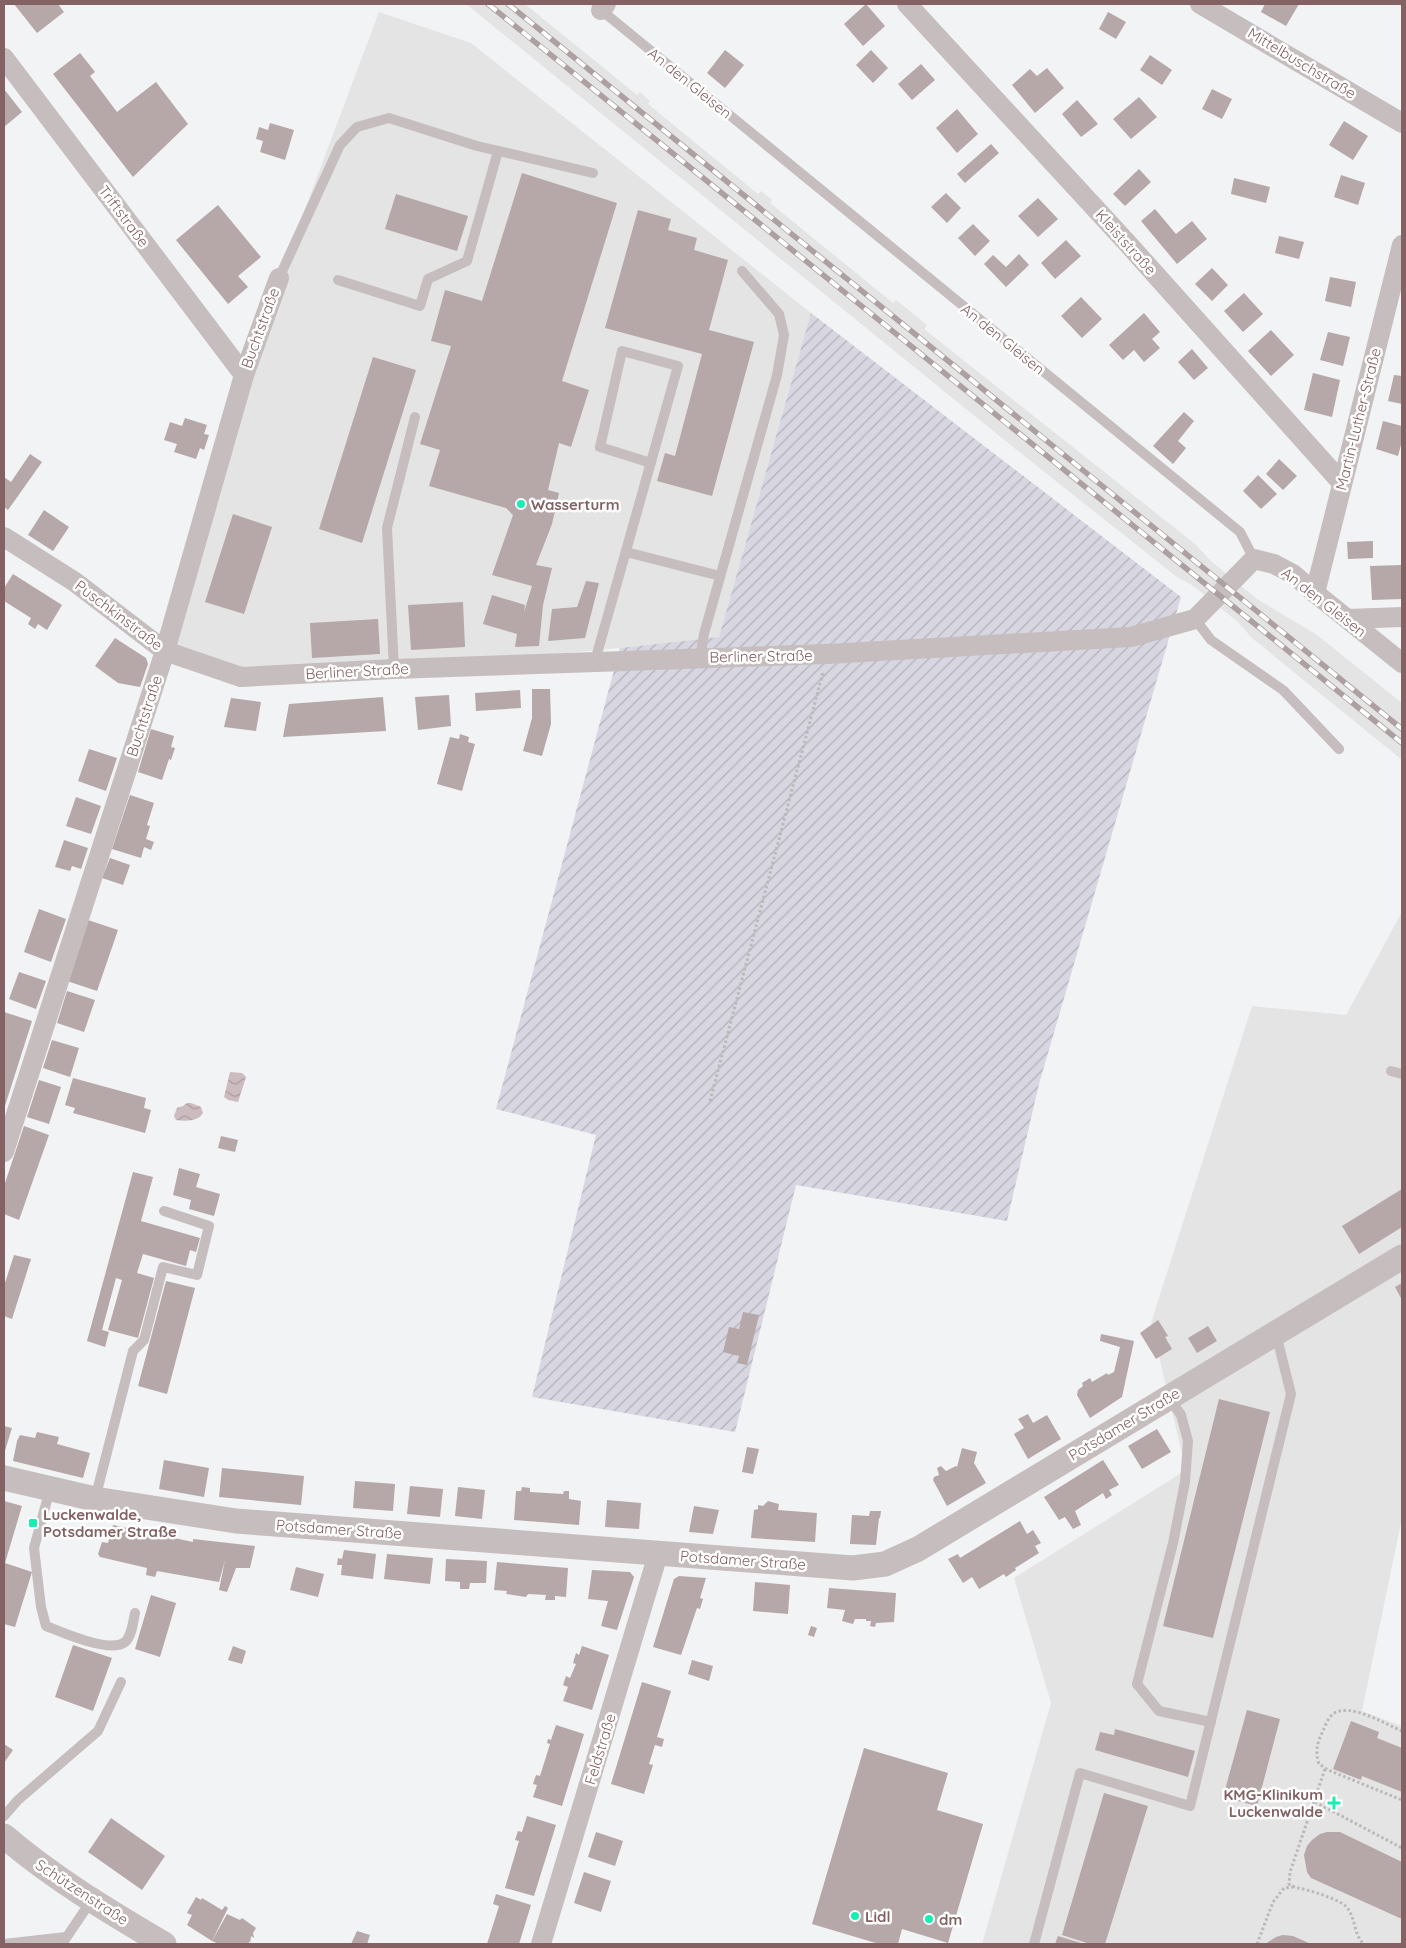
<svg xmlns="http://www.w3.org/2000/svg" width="1406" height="1948" viewBox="0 0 1406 1948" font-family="Quicksand,sans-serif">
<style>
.built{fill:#e4e4e5}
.garden{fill:url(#garden-furrows)}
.water{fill:url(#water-waves)}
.building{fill:#b6a7a8}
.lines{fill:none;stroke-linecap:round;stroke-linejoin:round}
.path{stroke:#bdb7b8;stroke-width:3;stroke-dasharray:2.5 2.5;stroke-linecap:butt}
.service{stroke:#c6bdbe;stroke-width:10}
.minor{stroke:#c6bdbe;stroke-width:20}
.tertiary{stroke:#c6bdbe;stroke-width:25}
.rail-casing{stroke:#ada0a1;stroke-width:5.5}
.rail{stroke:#fff;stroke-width:4;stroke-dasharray:11;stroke-linecap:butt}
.poi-dot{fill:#16efb0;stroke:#fff;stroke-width:2}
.labels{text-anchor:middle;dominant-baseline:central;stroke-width:5;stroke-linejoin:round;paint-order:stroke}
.street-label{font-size:15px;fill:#846264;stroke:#fff}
.poi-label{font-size:15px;font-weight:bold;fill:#846264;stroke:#fff;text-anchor:start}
</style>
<defs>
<pattern id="garden-furrows" width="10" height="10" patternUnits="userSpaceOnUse" patternTransform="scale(1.25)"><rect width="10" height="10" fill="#d7d6e1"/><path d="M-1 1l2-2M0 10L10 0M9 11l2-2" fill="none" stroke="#b4b1ba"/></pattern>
<pattern id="water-waves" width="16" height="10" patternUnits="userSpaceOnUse" patternTransform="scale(1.25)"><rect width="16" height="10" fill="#ccbbbf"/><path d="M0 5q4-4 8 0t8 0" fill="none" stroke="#ab9b9f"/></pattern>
</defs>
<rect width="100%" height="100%" fill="#f1f3f5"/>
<!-- built -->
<g class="built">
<path d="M466,4H525L637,95L640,92L650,101L648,104L758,194L761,191L772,200L770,203L893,303L896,300L927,325L924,329L1195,544L1211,561L1257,599L1317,635L1402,703V760L1252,638L1238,622L1192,585L1177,577L1023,455Z"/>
<path d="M379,12L471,43L811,313L719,637L620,648L394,669L241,677L165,651L279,278Z"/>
<path d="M1402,912V1518L1362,1711L1402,1726V1944H982L1051,1703L1014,1578L1186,1470L1151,1323L1252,1006L1346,1015Z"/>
</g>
<!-- garden -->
<path class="garden" d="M811,313L1181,597L1039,1084L1007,1221L796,1185L735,1432L532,1397L596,1135L496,1109L620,648L719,637Z"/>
<!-- water -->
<g class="water">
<path d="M230,1072L242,1073L246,1077L238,1102L228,1100L224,1097Z"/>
<path d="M187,1103H191L201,1107L203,1113C198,1122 186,1121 176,1120L174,1116L177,1108L183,1106Z"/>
</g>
<!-- building -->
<g class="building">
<path d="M14,4H58L64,12L37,33Z"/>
<path d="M866,4L885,26L863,46L844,24Z"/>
<path d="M1265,4H1299L1286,26L1261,12Z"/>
<path d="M1108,12L1126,22L1116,39L1099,29Z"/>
<path d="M725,50L744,65L725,88L707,73Z"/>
<path d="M871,50L888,68L873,83L856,65Z"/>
<path d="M80,53L95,72L90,76L117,112L156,82L188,124L133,177L53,74Z"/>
<path d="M1150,55L1172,70L1162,85L1140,70Z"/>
<path d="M921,64L935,80L912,100L898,84Z"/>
<path d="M1047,68L1064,88L1035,113L1012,85L1030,69L1037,76Z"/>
<path d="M4,89L22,112L4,127Z"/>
<path d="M1212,89L1232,99L1222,119L1202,109Z"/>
<path d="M1139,97L1157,117L1131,139L1113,119Z"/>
<path d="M1077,100L1098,124L1081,137L1062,114Z"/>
<path d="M957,109L978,134L957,153L936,128Z"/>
<path d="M1344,121L1368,136L1353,160L1329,145Z"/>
<path d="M270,123L294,130L285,160L260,152L263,141L256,139L259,127L268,130Z"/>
<path d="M991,144L999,153L965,183L957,174Z"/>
<path d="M1139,169L1151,182L1125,206L1113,194Z"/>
<path d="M522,173L617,203L562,381L589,390L571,447L559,443L548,490L559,493L552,524L536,565L552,568L543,605L539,646L515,647L517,634L483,624L492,595L525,605L524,612L532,586L492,575L513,515L506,508L429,486L440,450L420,444L451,346L431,341L445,290L482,301Z"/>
<path d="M1341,175L1365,183L1358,205L1334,197Z"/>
<path d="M1234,178L1270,187L1266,203L1231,194Z"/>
<path d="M946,193L961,208L947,223L931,207Z"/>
<path d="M396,194L468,216L457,251L385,229Z"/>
<path d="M1038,198L1058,219L1038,237L1018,216Z"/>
<path d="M218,205L261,257L238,276L248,287L228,304L176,240Z"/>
<path d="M1155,209L1176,234L1192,221L1207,239L1177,264L1141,221Z"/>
<path d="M638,210L671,219L668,230L697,238L694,250L728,260L709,330L754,342L712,496L657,481L665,453L675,456L702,354L605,328Z"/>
<path d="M973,224L990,241L975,256L958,238Z"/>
<path d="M1279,236L1304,242L1299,259L1275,253Z"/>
<path d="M1066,240L1081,256L1055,279L1041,263Z"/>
<path d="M1019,254L1029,265L1006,287L984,264L993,255L1006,267Z"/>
<path d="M1212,268L1228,285L1212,301L1195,284Z"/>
<path d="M1330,277L1356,282L1351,307L1325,301Z"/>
<path d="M1244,293L1263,314L1243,332L1224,311Z"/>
<path d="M1081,297L1102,319L1082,338L1061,316Z"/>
<path d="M1144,313L1160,332L1152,339L1160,348L1144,362L1134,350L1123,360L1109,345Z"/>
<path d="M1271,330L1294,355L1271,376L1248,351Z"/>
<path d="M1328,332L1350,337L1343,366L1320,360Z"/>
<path d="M1192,349L1208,368L1194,380L1178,362Z"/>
<path d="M373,357L416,370L362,543L319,529Z"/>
<path d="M1313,373L1340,380L1332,417L1304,410Z"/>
<path d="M1394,375L1402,376V404L1388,401Z"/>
<path d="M1184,412L1194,421L1178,441L1186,448L1173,464L1153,446Z"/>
<path d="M185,418L207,425L204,434L209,435L204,450L200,448L196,459L174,452L177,444L164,440L170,422L182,426Z"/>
<path d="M1383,421L1402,426V441L1398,456L1376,449Z"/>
<path d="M30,454L42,462L8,510L4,507V477L11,482Z"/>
<path d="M1279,459L1297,476L1283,490L1266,474Z"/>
<path d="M1258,475L1277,494L1261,509L1243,491Z"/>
<path d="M44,510L69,527L53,551L28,535Z"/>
<path d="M233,514L272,527L244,614L205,602Z"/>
<path d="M1373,541V558L1348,559L1347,542Z"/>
<path d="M1402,565V599L1372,600L1370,566Z"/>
<path d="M13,574L62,605L47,630L38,624L35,629L28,624L31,618L4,601V588Z"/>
<path d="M586,581L599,583L585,638L548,641L552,609L577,607Z"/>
<path d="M463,602L465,647L411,650L408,605Z"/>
<path d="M378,619L380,654L312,658L310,623Z"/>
<path d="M115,638L146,658L148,664L140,687L118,683L95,666Z"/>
<path d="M532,689H550L551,724L542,756L523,751L532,718Z"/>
<path d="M520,690L521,708L476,711L475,693Z"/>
<path d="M449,695L451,726L418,730L415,697Z"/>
<path d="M383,697L386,731L283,737L289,704Z"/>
<path d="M231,698L261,702L256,731L224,727Z"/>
<path d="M151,729L174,736L171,747L175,748L171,760L169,759L162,780L138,772Z"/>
<path d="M460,734L469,737L468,742L475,744L462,791L437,784L450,737L459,739Z"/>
<path d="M89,749L117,758L106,791L78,781Z"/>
<path d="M130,795L154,803L147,825L150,826L146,839L154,842L151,850L144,847L141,858L112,849Z"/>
<path d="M76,797L101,806L91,834L66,826Z"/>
<path d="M64,840L88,848L81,869L72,866L70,871L55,867Z"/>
<path d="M110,858L130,865L123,885L102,878Z"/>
<path d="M39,909L66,919L51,962L24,952Z"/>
<path d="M88,920L118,930L97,991L67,981Z"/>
<path d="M19,972L46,981L36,1009L9,999Z"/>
<path d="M67,991L95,1000L84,1032L57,1023Z"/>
<path d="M4,1012L32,1021L4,1109Z"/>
<path d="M52,1040L79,1048L70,1077L43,1068Z"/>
<path d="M73,1078L146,1098L144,1108L151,1110L145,1133L73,1113L75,1108L65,1105Z"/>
<path d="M39,1080L61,1087L49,1124L27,1117Z"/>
<path d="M24,1126L49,1135L19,1220L4,1214V1186Z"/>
<path d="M221,1136L238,1140L235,1152L218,1148Z"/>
<path d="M179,1168L200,1174L196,1187L220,1194L214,1216L189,1209L191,1200L173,1195Z"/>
<path d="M133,1172L153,1177L141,1221L200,1238L196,1252L190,1250L186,1266L143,1254L137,1273L154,1278L138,1338L108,1330L122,1280L116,1278L102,1330L109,1332L105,1347L87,1341Z"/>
<path d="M1402,1189V1227L1359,1254L1342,1226Z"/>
<path d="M14,1255L31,1259L12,1319L4,1316V1286Z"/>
<path d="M166,1281L195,1288L167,1394L138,1386Z"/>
<path d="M1402,1283V1300L1395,1287Z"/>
<path d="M743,1312L759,1315L747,1365L737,1363L739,1356L723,1352L729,1327L739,1329Z"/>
<path d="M1158,1320L1168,1336L1165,1337L1172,1349L1156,1359L1140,1333Z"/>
<path d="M1208,1326L1217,1341L1197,1353L1188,1338Z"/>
<path d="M1101,1334L1134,1341L1122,1397L1090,1418L1077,1395L1078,1390L1083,1386L1082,1383L1090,1378L1092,1382L1107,1373L1108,1375L1114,1372L1120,1347L1100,1341Z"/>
<path d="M1219,1399L1270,1412L1213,1638L1163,1626Z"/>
<path d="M1028,1414L1033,1423L1047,1415L1061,1439L1028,1459L1014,1434L1024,1428L1018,1419Z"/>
<path d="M4,1426L12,1428L4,1454Z"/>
<path d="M1157,1429L1171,1452L1142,1469L1128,1446Z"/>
<path d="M37,1432L59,1437L57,1444L90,1453L83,1478L13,1461L17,1441L20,1435L35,1438Z"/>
<path d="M747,1447L759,1449L753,1474L742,1472Z"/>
<path d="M962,1448L977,1452L974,1463L986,1483L947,1506L933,1480L934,1477L939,1475L937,1468L941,1466L946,1471L956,1466L957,1467Z"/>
<path d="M164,1460L209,1468L204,1497L159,1489Z"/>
<path d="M1103,1460L1119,1485L1109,1490L1112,1495L1106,1499L1103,1493L1075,1511L1081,1525L1073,1529L1065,1517L1059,1520L1044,1497Z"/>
<path d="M222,1468L304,1476L301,1505L219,1497Z"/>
<path d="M355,1481L395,1484L393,1511L353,1508Z"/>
<path d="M410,1486L443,1489L440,1517L407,1514Z"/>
<path d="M458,1487L485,1490L482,1519L455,1516Z"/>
<path d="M522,1487L530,1488V1492L563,1494L564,1491H569V1499L581,1501L579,1525L514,1520L516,1491H521Z"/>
<path d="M607,1500L641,1503L639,1529L605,1527Z"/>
<path d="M4,1501L22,1506L5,1563L32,1572L15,1627L4,1624Z"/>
<path d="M768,1501L779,1504L778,1510L817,1513L815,1542L751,1538L754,1510L758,1509V1505L763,1506Z"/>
<path d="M694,1506L719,1510L713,1534L689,1532Z"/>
<path d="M870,1511H881L880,1518H879L876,1545L850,1544L852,1515L869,1516Z"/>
<path d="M1020,1521L1027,1534L1033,1530L1041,1543L1035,1546L1039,1553L1015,1568L1016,1570L1006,1577L1004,1574L979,1589L972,1577L963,1583L948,1559L958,1554L960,1558Z"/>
<path d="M113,1525L193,1542V1539L255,1546L250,1568H236L227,1592L219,1590L225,1560L219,1582L157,1571L155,1577L146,1575L147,1568L100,1557L98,1554L102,1542L108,1543Z"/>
<path d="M344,1550L376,1554L373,1579L341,1575L342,1565H337L338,1558L342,1559Z"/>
<path d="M387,1554L433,1558L430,1584L384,1579Z"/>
<path d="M446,1559L487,1561L486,1583H470L469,1589H460V1582L445,1581Z"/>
<path d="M497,1562L568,1568L566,1597L555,1596V1600H545L546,1595L528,1594L526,1597L506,1594L507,1591L494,1590Z"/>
<path d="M296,1567L324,1574L318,1597L290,1590Z"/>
<path d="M592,1570L630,1572L634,1577L617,1630L601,1626L608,1601L588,1599Z"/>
<path d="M679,1576L706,1578L700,1598L703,1599L700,1609L697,1608L681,1655L653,1647L674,1579Z"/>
<path d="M755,1582L790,1585L788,1614L753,1611Z"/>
<path d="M829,1588L896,1593L894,1622L876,1623L875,1627L870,1626L871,1621H866V1619H855L853,1624L842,1621L845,1610L827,1608Z"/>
<path d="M151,1595L176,1603L160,1657L135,1649Z"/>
<path d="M811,1626L817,1628L814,1637L808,1635Z"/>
<path d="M73,1645L112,1658L93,1711L55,1697Z"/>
<path d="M233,1646L246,1651L242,1664L228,1660Z"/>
<path d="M582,1646L609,1655L592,1710L563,1701L568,1687L563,1685L566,1676L570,1678L576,1664L573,1663L576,1653L579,1655Z"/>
<path d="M692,1660L713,1666L709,1681L688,1674Z"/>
<path d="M642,1682L671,1691L657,1737L664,1739L662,1747L655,1745L649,1764L653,1765L644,1794L611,1784Z"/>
<path d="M1247,1710L1280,1719L1257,1806L1223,1797Z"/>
<path d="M1351,1721L1379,1732L1377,1738L1402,1748V1792L1362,1776L1361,1780L1333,1769Z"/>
<path d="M556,1725L584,1734L562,1806L533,1797L537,1785L533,1784L536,1775L540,1776L550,1744L547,1743L548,1739L551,1740Z"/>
<path d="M1115,1729L1195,1751L1188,1777L1095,1750L1100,1732L1114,1735Z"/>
<path d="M4,1744L13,1750L4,1763Z"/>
<path d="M864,1748L948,1773L937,1810L983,1824L948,1943L902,1929L898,1944H879L812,1924Z"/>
<path d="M1104,1793L1148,1806L1105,1944H1090L1062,1935Z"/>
<path d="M527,1816L556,1825L534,1896L505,1888L519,1841L515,1840L518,1831L522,1832Z"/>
<path d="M111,1818L165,1856L142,1890L88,1852Z"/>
<path d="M596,1832L623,1841L615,1866L588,1857Z"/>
<path d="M1327,1832H1340L1402,1862V1919L1311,1878L1307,1872L1304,1855L1307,1846L1312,1840L1320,1834Z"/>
<path d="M584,1872L611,1881L601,1912L574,1903Z"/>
<path d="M496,1894L531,1905L519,1944H487L499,1906L493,1904Z"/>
<path d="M196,1897L201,1900L202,1898L222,1910L225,1906L228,1908L212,1941L187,1925L192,1915L187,1913L188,1911Z"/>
<path d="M227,1914L240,1920L242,1918L256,1928L253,1933L254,1938L251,1936L250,1944V1941L248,1944H219L212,1941Z"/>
<path d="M357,1931L370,1935L367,1944H351Z"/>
<path d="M1283,1935L1293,1936L1311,1944H1265L1276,1937Z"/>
<path d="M1058,1936L1084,1944H1055Z"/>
</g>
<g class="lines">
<!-- path -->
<g class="path">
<path d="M710,1101L823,672"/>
<path d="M1402,1731C1385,1724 1350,1702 1333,1714C1328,1718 1325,1726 1323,1731C1317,1742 1315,1753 1319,1764L1328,1770L1402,1800"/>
<path d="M1325,1769L1290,1872L1289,1884C1294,1888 1300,1888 1307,1890C1318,1893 1333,1898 1343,1904C1357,1914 1352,1934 1364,1944"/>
<path d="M1315,1802L1402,1848"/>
<path d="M1257,1944L1273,1902L1284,1888L1293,1887"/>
</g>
<!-- service -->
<g class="service">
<path d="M601,10L1240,532L1254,559"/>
<path d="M279,278L340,145L357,127L389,118L477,146L593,173"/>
<path d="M338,280L420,306L428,279L467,261L498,151"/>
<path d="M626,552L720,576"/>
<path d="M1195,619L1211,640L1283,690L1339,749"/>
<path d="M700,657L704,634L777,375L784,335L779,314L742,271"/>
<path d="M595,661L678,366L622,351L600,447L651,463"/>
<path d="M394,669L387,528L415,417"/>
<path d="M1391,1071L1402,1074"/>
<path d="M1169,1398L1181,1415L1188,1441L1185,1482L1173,1543L1137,1684L1159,1711L1211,1722"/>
<path d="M50,1489L34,1548L41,1607L46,1626C62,1632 110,1654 125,1642C132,1636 133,1622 135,1613"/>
<path d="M95,1499L133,1351L144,1340L163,1267L197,1275L209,1226L164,1211"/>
<path d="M4,1816L18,1800L98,1731L121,1682"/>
<path d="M64,1941L91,1901"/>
<path d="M4,1944L66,1937"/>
<path d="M1034,1944L1080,1773L1190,1806L1291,1394L1276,1334"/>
</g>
<!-- minor -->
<g class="minor">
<path d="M907,4L1129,245L1342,483"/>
<path d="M1200,4L1402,123"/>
<path d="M601,10L606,4"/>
<path d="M4,58L244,375"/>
<path d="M4,537L75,582L165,651L241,677L394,669L827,654L1131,637L1195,619L1254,559L1274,564L1293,574L1315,593L1402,663"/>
<path d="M1315,593L1402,245"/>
<path d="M1348,619L1402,617"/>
<path d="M4,1152L165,651L244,375L279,278"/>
<path d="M541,1944L658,1554"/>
</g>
<!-- tertiary -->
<g class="tertiary">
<path d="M4,1478L95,1499L236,1521L853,1568L885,1564L918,1549L1402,1257"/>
<path d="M4,1836C53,1878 108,1911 164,1944"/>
</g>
<!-- rail casing -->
<g class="rail-casing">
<g id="rail">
<path d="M488,4L1402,743"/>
<path d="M508,4L1402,729"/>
</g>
</g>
<!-- rail -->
<use href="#rail" class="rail"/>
</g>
<!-- markers -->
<g class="poi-dot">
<circle cx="521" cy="504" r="5"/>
<rect x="28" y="1518" width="10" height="10" rx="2.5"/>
<path d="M1331.5 1795.5h5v5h5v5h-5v5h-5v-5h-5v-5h5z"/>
<circle cx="855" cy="1916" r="5"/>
<circle cx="929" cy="1919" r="5"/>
</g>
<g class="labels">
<!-- street labels -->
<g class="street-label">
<text transform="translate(1302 63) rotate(31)">Mittelbuschstraße</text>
<text transform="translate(690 83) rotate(39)">An den Gleisen</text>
<text transform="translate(124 216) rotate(53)">Triftstraße</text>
<text transform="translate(1126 242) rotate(48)">Kleiststraße</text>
<text transform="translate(260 328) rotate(-70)">Buchtstraße</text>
<text transform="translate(1003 339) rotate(39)">An den Gleisen</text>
<text transform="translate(1358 419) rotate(-76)">Martin-Luther-Straße</text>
<text transform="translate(1324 602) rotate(38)">An den Gleisen</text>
<text transform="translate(119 615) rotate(37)">Puschkinstraße</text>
<text transform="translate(761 656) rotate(-1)">Berliner Straße</text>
<text transform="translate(357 671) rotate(-3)">Berliner Straße</text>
<text transform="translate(144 716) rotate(-72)">Buchtstraße</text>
<text transform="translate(1124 1424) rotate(-31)">Potsdamer Straße</text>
<text transform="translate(339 1529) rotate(4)">Potsdamer Straße</text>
<text transform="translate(743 1560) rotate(4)">Potsdamer Straße</text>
<text transform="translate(600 1749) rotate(-73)">Feldstraße</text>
<text transform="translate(82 1892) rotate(33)">Schützenstraße</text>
</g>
<!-- poi labels -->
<g class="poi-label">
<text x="531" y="504">Wasserturm</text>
<text x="43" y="1514">Luckenwalde,<tspan x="43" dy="17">Potsdamer Straße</tspan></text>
<text x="1323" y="1794" text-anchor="end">KMG-Klinikum<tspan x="1323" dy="17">Luckenwalde</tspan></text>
<text x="865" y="1916">Lidl</text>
<text x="939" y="1919">dm</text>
</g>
</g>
<!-- border -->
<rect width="1406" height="1948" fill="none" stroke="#846264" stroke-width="10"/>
</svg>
